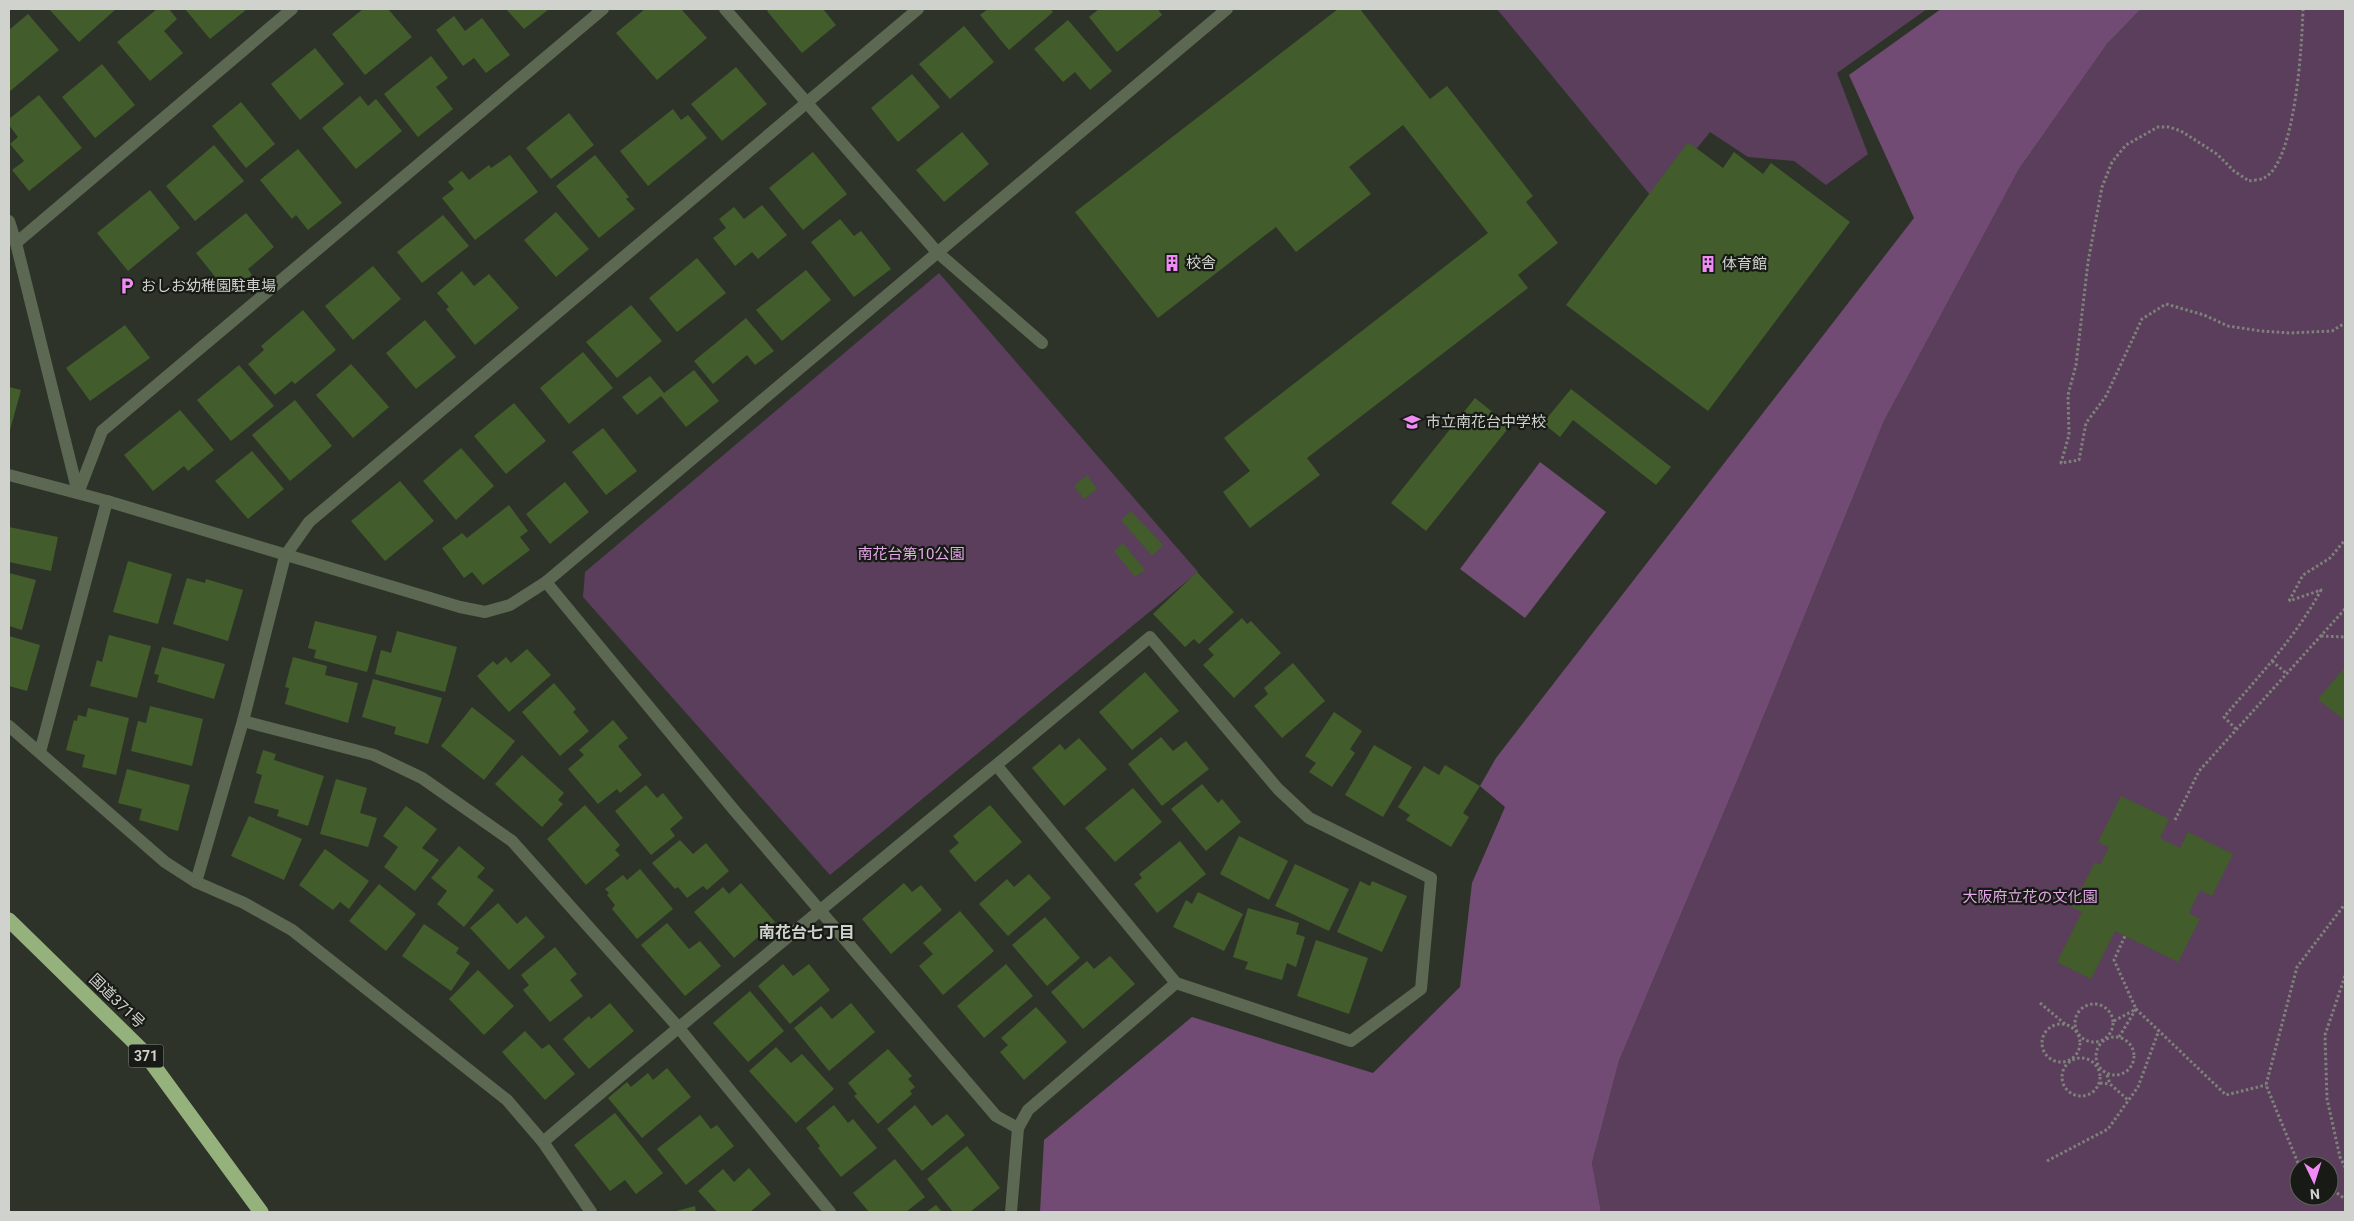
<svg xmlns="http://www.w3.org/2000/svg" width="2354" height="1221" viewBox="0 0 2354 1221" font-family="Roboto,'Noto Sans JP',sans-serif">
<style>
.green{fill:#5a3e5b;fill-rule:evenodd}
.forest{fill:#724b74}
.water{fill:#754e77}
.building{fill:#425c2b}
.lines{fill:none;stroke-linecap:round;stroke-linejoin:round}
.path{stroke:#7e827a;stroke-width:3;stroke-dasharray:2.5 2.5;stroke-linecap:butt}
.street{stroke:#5c6852;stroke-width:12}
.highway{stroke:#95b27d;stroke-width:15}
.labels{text-anchor:middle;dominant-baseline:central;stroke-width:4.5;stroke-linejoin:round;paint-order:stroke}
.shield{fill:#171a15;stroke:#989c96;stroke-width:1}
.shield-label{font-size:14px;font-weight:bold;fill:#d0d3cd}
.poi-label{font-size:15px;fill:#d0d3cd;stroke:#171a15;text-anchor:start}
.park-label{font-size:15px;fill:#e5a8e8;stroke:#171a15}
.street-label{font-size:15px;fill:#d0d3cd;stroke:#171a15}
.neighbourhood-label{font-size:16px;font-weight:bold;fill:#d0d3cd;stroke:#171a15}
</style>
<rect width="100%" height="100%" fill="#2e3329"/>
<!-- green -->
<g class="green">
<path d="M1497,9H1927L1837,73L1868,154L1826,185L1794,161L1748,157L1710,132L1655,201Z"/>
<path d="M2141,9H2345V1212H1601L1592,1163L1619,1061L1740,774L1884,421L2019,169L2107,44ZM2299,1166H2329V1196H2299Z"/>
<path d="M939,273L1198,572L830,875L583,597L585,572Z"/>
</g>
<!-- forest -->
<path class="forest" d="M1941,9H2141L2107,44L2019,169L1884,421L1740,774L1619,1061L1592,1163L1601,1212H1040L1044,1140L1192,1017L1373,1073L1460,987L1472,883L1505,807L1480,786L1496,758L1914,218L1849,75Z"/>
<!-- water -->
<path class="water" d="M1540,462L1606,512L1525,618L1460,569Z"/>
<!-- building -->
<g class="building">
<path d="M49,9H116L79,42Z"/>
<path d="M157,9H169L177,19L164,31L183,53L150,81L117,42Z"/>
<path d="M185,9H247L210,39Z"/>
<path d="M363,9H388L412,37L365,75L332,34Z"/>
<path d="M506,9H549L524,29Z"/>
<path d="M645,9H681L707,38L657,80L616,33Z"/>
<path d="M769,9H823L836,25L802,53L767,11Z"/>
<path d="M988,9H1050L1053,12L1009,50L980,15Z"/>
<path d="M1099,9H1158L1162,15L1117,52L1089,17Z"/>
<path d="M1338,9H1360L1430,99L1447,86L1533,196L1526,202L1558,243L1518,275L1528,288L1307,458L1320,475L1250,528L1223,492L1250,471L1224,438L1488,233L1403,125L1349,167L1371,194L1296,252L1276,227L1158,318L1075,212Z"/>
<path d="M28,14L59,50L9,92V30Z"/>
<path d="M454,16L465,31L482,18L510,55L486,73L474,58L463,66L436,30Z"/>
<path d="M1068,20L1112,71L1090,90L1075,72L1063,82L1034,49Z"/>
<path d="M964,26L994,62L950,99L919,64Z"/>
<path d="M315,48L344,84L300,120L271,84Z"/>
<path d="M431,56L448,78L436,87L453,109L418,137L384,94Z"/>
<path d="M102,64L135,105L95,138L62,97Z"/>
<path d="M736,67L767,104L722,141L691,104Z"/>
<path d="M912,74L940,107L898,142L871,108Z"/>
<path d="M39,95L82,148L29,191L12,170L24,161L10,144L18,137L9,125V119Z"/>
<path d="M360,96L368,106L376,99L402,131L356,169L322,128Z"/>
<path d="M241,102L275,144L246,168L212,126Z"/>
<path d="M673,109L681,120L688,115L707,138L648,186L620,151Z"/>
<path d="M569,113L594,145L551,179L526,148Z"/>
<path d="M962,132L989,164L944,202L916,170Z"/>
<path d="M1688,142L1723,168L1734,152L1763,174L1771,163L1850,222L1708,411L1566,305Z"/>
<path d="M214,145L244,181L195,221L166,186Z"/>
<path d="M298,149L342,203L308,230L296,215L292,219L260,180Z"/>
<path d="M813,152L847,194L803,230L769,188Z"/>
<path d="M510,155L538,192L475,240L442,198L454,189L448,182L462,171L469,180L489,165L491,168Z"/>
<path d="M595,155L629,197L626,199L635,209L599,238L556,186Z"/>
<path d="M150,190L180,228L128,271L97,233Z"/>
<path d="M762,205L787,235L758,259L752,252L735,266L713,238L726,228L719,219L734,207L744,219Z"/>
<path d="M556,212L589,249L556,277L524,240Z"/>
<path d="M246,213L274,247L248,269L252,275L229,294L196,253Z"/>
<path d="M443,215L469,246L422,283L397,252Z"/>
<path d="M840,219L854,236L861,231L891,269L854,297L811,242Z"/>
<path d="M697,258L726,293L677,332L649,298Z"/>
<path d="M373,266L401,299L353,340L325,306Z"/>
<path d="M806,270L831,300L782,341L756,310Z"/>
<path d="M462,271L474,286L489,274L519,308L475,345L446,309L449,307L437,293Z"/>
<path d="M631,305L662,341L617,378L586,342Z"/>
<path d="M303,310L336,350L295,384L292,381L275,395L248,364L264,350L261,346Z"/>
<path d="M746,318L774,351L755,365L747,355L713,384L694,361Z"/>
<path d="M425,320L456,357L416,389L386,353Z"/>
<path d="M125,325L150,358L90,401L66,368Z"/>
<path d="M583,352L613,388L569,424L540,388Z"/>
<path d="M351,364L389,407L353,438L316,395Z"/>
<path d="M239,365L274,406L231,441L197,400Z"/>
<path d="M694,370L719,401L686,427L661,396L637,415L622,397L650,376L664,393Z"/>
<path d="M9,387L21,390L9,434Z"/>
<path d="M1571,389L1671,467L1656,485L1573,420L1560,437L1543,423Z"/>
<path d="M1475,398L1510,426L1426,531L1391,503Z"/>
<path d="M295,400L332,446L290,481L252,435Z"/>
<path d="M514,403L546,441L506,474L474,436Z"/>
<path d="M180,410L214,450L188,471L184,466L153,491L124,455Z"/>
<path d="M603,428L637,471L606,495L572,452Z"/>
<path d="M461,448L494,486L456,520L423,481Z"/>
<path d="M252,451L284,489L248,519L215,481Z"/>
<path d="M1087,475L1097,489L1084,499L1074,486Z"/>
<path d="M400,481L434,521L385,561L351,521Z"/>
<path d="M565,482L589,512L550,544L526,514Z"/>
<path d="M509,505L528,531L520,537L530,550L483,585L472,572L464,578L442,548L462,533L467,538Z"/>
<path d="M1131,511L1163,545L1152,556L1121,520Z"/>
<path d="M9,527L58,537L51,571L9,562Z"/>
<path d="M1123,543L1145,570L1135,577L1114,551Z"/>
<path d="M128,561L172,574L158,624L113,612Z"/>
<path d="M1197,572L1234,612L1199,644L1194,639L1185,647L1153,614Z"/>
<path d="M9,573L36,580L22,630L9,626Z"/>
<path d="M187,578L205,583L206,579L243,590L228,641L173,624Z"/>
<path d="M1242,618L1247,624L1251,621L1281,653L1234,698L1203,665L1214,655L1208,649Z"/>
<path d="M315,621L377,636L367,672L314,658L316,650L308,648Z"/>
<path d="M397,631L457,647L445,692L375,674L381,650L391,653Z"/>
<path d="M109,635L151,646L137,698L90,686L97,660L102,662Z"/>
<path d="M9,636L40,645L27,691L9,686Z"/>
<path d="M162,647L225,664L214,699L157,682L159,675L154,674Z"/>
<path d="M527,649L551,675L509,712L477,676L493,661L497,665L506,657L511,663Z"/>
<path d="M293,657L327,666L325,675L358,683L348,723L285,704L289,688L285,687Z"/>
<path d="M1293,663L1325,701L1282,738L1254,706L1268,694L1264,688Z"/>
<path d="M2345,667V721L2318,699Z"/>
<path d="M1145,672L1179,711L1132,750L1099,712Z"/>
<path d="M373,679L442,698L428,744L394,734L396,727L362,717Z"/>
<path d="M554,683L576,709L573,712L589,731L560,756L522,712Z"/>
<path d="M150,706L203,719L192,766L131,751L138,721L146,723Z"/>
<path d="M472,707L515,741L484,780L441,746Z"/>
<path d="M88,708L129,718L116,775L82,767L85,755L66,750L74,720L77,721L78,715L86,717Z"/>
<path d="M1334,712L1362,731L1350,749L1355,753L1332,787L1309,772L1316,763L1305,756Z"/>
<path d="M613,720L628,738L618,746L642,775L620,793L617,789L598,804L568,769L584,755L579,750Z"/>
<path d="M1161,737L1173,751L1186,741L1209,769L1162,806L1128,764Z"/>
<path d="M1079,738L1107,769L1064,806L1032,768L1060,744L1065,750Z"/>
<path d="M1374,745L1412,767L1383,817L1345,795Z"/>
<path d="M263,750L276,754L274,760L324,776L308,826L277,816L279,810L254,803L262,775L256,773Z"/>
<path d="M522,755L564,793L558,800L563,804L542,827L495,784Z"/>
<path d="M1445,765L1480,786L1463,813L1469,817L1451,847L1406,820L1410,815L1398,807L1424,766L1439,775Z"/>
<path d="M127,769L190,785L178,831L139,820L142,809L118,803Z"/>
<path d="M336,779L367,788L360,813L377,818L368,847L320,834Z"/>
<path d="M1202,784L1218,803L1222,799L1241,822L1206,851L1171,809Z"/>
<path d="M646,785L657,798L663,793L683,818L670,829L675,836L651,855L615,811Z"/>
<path d="M1133,788L1162,822L1115,862L1085,828Z"/>
<path d="M2121,796L2169,819L2160,838L2180,848L2188,832L2233,854L2212,896L2200,890L2189,913L2200,919L2178,962L2115,931L2091,979L2057,962L2082,912L2072,907L2095,862L2100,865L2109,847L2098,842Z"/>
<path d="M585,805L620,845L615,850L620,855L586,885L547,839Z"/>
<path d="M990,805L1022,842L975,882L949,851L959,843L953,836Z"/>
<path d="M406,806L437,829L422,848L439,860L415,891L384,867L398,847L383,836Z"/>
<path d="M249,816L302,839L284,880L231,856Z"/>
<path d="M1239,836L1288,861L1269,900L1220,874Z"/>
<path d="M680,840L693,854L706,843L729,871L707,890L703,886L687,898L678,887L675,889L652,863Z"/>
<path d="M1180,841L1206,874L1157,913L1134,884L1142,878L1139,874Z"/>
<path d="M459,846L485,868L477,877L494,890L464,927L437,904L447,891L431,878Z"/>
<path d="M325,849L369,881L349,909L340,902L333,910L299,885Z"/>
<path d="M1295,864L1349,889L1329,931L1275,906Z"/>
<path d="M640,869L673,909L637,939L612,909L615,905L607,895L609,893L605,889L623,875L627,880Z"/>
<path d="M1029,874L1051,898L1008,936L979,904L1007,879L1014,887Z"/>
<path d="M1360,881L1370,886L1372,881L1407,896L1382,952L1337,932Z"/>
<path d="M741,883L775,922L734,958L694,912L723,887L729,894Z"/>
<path d="M904,883L912,892L921,885L942,910L891,954L862,919Z"/>
<path d="M379,884L416,914L386,951L349,921Z"/>
<path d="M1198,892L1243,914L1224,951L1173,927L1186,900L1192,904Z"/>
<path d="M498,903L517,924L526,916L545,937L509,970L470,928Z"/>
<path d="M1248,908L1299,923L1296,934L1305,937L1296,967L1287,963L1282,980L1245,969L1248,962L1233,957Z"/>
<path d="M960,911L994,951L943,995L919,966L933,954L923,943Z"/>
<path d="M1045,917L1080,958L1047,986L1012,945Z"/>
<path d="M667,923L689,949L700,941L721,966L685,996L641,945Z"/>
<path d="M424,924L459,948L456,953L470,963L451,991L402,956Z"/>
<path d="M1316,940L1368,958L1349,1014L1297,996Z"/>
<path d="M555,947L577,974L570,980L583,996L550,1022L523,990L529,985L521,975Z"/>
<path d="M1110,956L1135,984L1083,1029L1051,992L1087,961L1094,969Z"/>
<path d="M783,964L793,976L809,964L830,990L790,1024L758,986Z"/>
<path d="M1006,964L1033,996L984,1038L957,1006Z"/>
<path d="M478,970L514,1006L484,1035L449,999Z"/>
<path d="M750,991L784,1031L748,1062L713,1023Z"/>
<path d="M610,1003L634,1031L589,1069L563,1039L589,1016L591,1019Z"/>
<path d="M851,1003L875,1032L829,1071L794,1028L821,1006L832,1019Z"/>
<path d="M1036,1007L1067,1042L1024,1080L1000,1052L1008,1045L1001,1038Z"/>
<path d="M525,1031L542,1049L549,1044L575,1074L545,1100L502,1052Z"/>
<path d="M776,1047L791,1063L802,1054L834,1089L796,1123L749,1071Z"/>
<path d="M888,1049L912,1076L908,1079L915,1087L910,1091L912,1094L878,1124L854,1096L857,1094L848,1083Z"/>
<path d="M667,1068L691,1097L642,1138L608,1098L627,1082L631,1087L648,1073L653,1080Z"/>
<path d="M834,1105L848,1123L853,1119L877,1148L841,1177L818,1148L820,1146L806,1128Z"/>
<path d="M915,1105L932,1126L947,1114L965,1135L922,1171L887,1129Z"/>
<path d="M615,1113L663,1173L636,1194L625,1180L610,1191L574,1145Z"/>
<path d="M700,1115L711,1129L717,1125L734,1146L686,1185L657,1149Z"/>
<path d="M967,1146L1000,1188L970,1212H953L927,1179Z"/>
<path d="M895,1159L925,1197L906,1212H869L853,1193Z"/>
<path d="M749,1168L771,1194L750,1212H717L698,1191L723,1169L734,1182Z"/>
<path d="M936,1205L942,1212H926Z"/>
<path d="M695,1206L696,1212H673Z"/>
</g>
<g class="lines">
<!-- path -->
<g class="path">
<path d="M2303,9C2302,42 2296,162 2264,178C2260,180 2253,180 2249,181L2234,171L2217,154L2181,131L2169,127H2158L2126,145L2112,162L2102,187L2088,262L2076,365L2068,395L2069,435L2061,463L2079,460L2086,423L2106,396L2142,319L2166,304L2204,315L2228,326L2261,331L2290,333L2332,331L2345,323"/>
<path d="M2289,601L2303,575L2330,558L2345,540"/>
<path d="M2321,636L2345,637"/>
<path d="M2272,661L2287,674"/>
<path d="M2236,729L2224,717C2258,677 2296,637 2321,590L2289,601"/>
<path d="M2175,820L2199,771L2345,609"/>
<path d="M2345,976L2325,1035L2327,1099L2340,1157L2345,1167"/>
<path d="M2040,1003L2065,1024"/>
<circle cx="2094" cy="1023" r="19"/>
<path d="M2114,1021L2136,1009L2226,1095L2266,1085"/>
<circle cx="2061" cy="1043" r="19"/>
<circle cx="2115" cy="1056" r="19"/>
<path d="M2119,1037L2136,1009L2114,960L2125,936"/>
<circle cx="2081" cy="1077" r="19"/>
<path d="M2107,1075L2110,1084L2128,1100"/>
<path d="M2100,1083L2110,1084"/>
<path d="M2047,1161L2108,1129L2138,1087L2159,1030"/>
<path d="M2302,1166L2298,1163L2266,1085L2297,967L2345,904"/>
<path d="M2329,1187L2345,1199"/>
</g>
<!-- street -->
<g class="street">
<path d="M725,9L937,252L1042,343"/>
<path d="M9,221L16,243L78,493"/>
<path d="M16,243L292,9"/>
<path d="M9,475L107,501L460,607L485,612L510,605L546,582L1227,9"/>
<path d="M78,493L102,431L603,9"/>
<path d="M546,582L734,810L996,1116L1018,1128"/>
<path d="M243,721L374,755L422,778L512,841L678,1027L830,1212"/>
<path d="M9,726L165,862L196,882L244,903L292,930L507,1100L543,1142L591,1212"/>
<path d="M40,752L107,501"/>
<path d="M196,882L243,721L285,556L309,522L918,9"/>
<path d="M543,1142C743,971 949,806 1150,637L1278,789L1309,818L1431,878L1421,989L1351,1041L1176,983L997,766"/>
<path d="M1011,1212L1018,1128L1028,1110L1176,983"/>
</g>
<!-- highway -->
<path class="highway" d="M9,920L143,1051L261,1212"/>
</g>
<!-- icons -->
<defs>
<g id="building-bare" transform="scale(1.35)"><path d="M-4-6H4V6H1V3H-1V6H-4ZM-2.5-4.3h1.7v1.8h-1.7ZM.8-4.3h1.7v1.8H.8ZM-2.5-1h1.7V.8h-1.7ZM.8-1h1.7V.8H.8Z" fill="#f08bf6" stroke="#171a15" stroke-width="2.5" paint-order="stroke"/></g>
<g id="parking-bare" transform="scale(1.35)"><path d="M-3.5-5.5H1a3.5 3.5 0 0 1 0 7H-1V5.5H-3.5ZM-1-3.4V-.6H.8a1.4 1.4 0 0 0 0-2.8Z" fill="#f08bf6" stroke="#171a15" stroke-width="2.5" paint-order="stroke"/></g>
<g id="school-bare" transform="scale(1.35)"><path d="M0-5L7-2L0 1L-7-2ZM-4 1L0 2.5L4 1V4Q0 6-4 4Z" fill="#f08bf6" stroke="#171a15" stroke-width="2.5" paint-order="stroke"/></g>
</defs>
<g fill-rule="evenodd">
<use href="#building-bare" x="1172" y="263"/>
<use href="#building-bare" x="1708" y="264"/>
<use href="#parking-bare" x="127" y="286"/>
<use href="#school-bare" x="1412" y="422"/>
</g>
<g class="labels">
<!-- shield labels -->
<rect class="shield" x="128.5" y="1044.5" width="35" height="23" rx="4"/>
<g class="shield-label">
<text x="146" y="1056">371</text>
</g>
<!-- poi labels -->
<g class="poi-label">
<text x="1186" y="263">校舎</text>
<text x="1722" y="264">体育館</text>
<text x="141" y="286">おしお幼稚園駐車場</text>
<text x="1426" y="422">市立南花台中学校</text>
</g>
<!-- park labels -->
<g class="park-label">
<text x="911" y="554">南花台第10公園</text>
<text x="2030" y="897">大阪府立花の文化園</text>
</g>
<!-- street labels -->
<g class="street-label">
<text transform="translate(117 1001) rotate(44)">国道371号</text>
</g>
<!-- neighbourhood labels -->
<g class="neighbourhood-label">
<text x="807" y="932">南花台七丁目</text>
</g>
</g>
<!-- border -->
<rect width="2354" height="1221" fill="none" stroke="#d0d3cd" stroke-width="20"/>
<!-- north arrow -->
<g transform="translate(2314 1181) rotate(176)"><circle r="24" fill="#171a15" stroke="#61645f"/>
<path d="M0-4L9 19L0 12L-9 19Z" fill="#f08bf6"/>
<text y="-8" font-size="14" font-weight="bold" text-anchor="middle" fill="#d0d3cd">N</text>
</g>
</svg>
